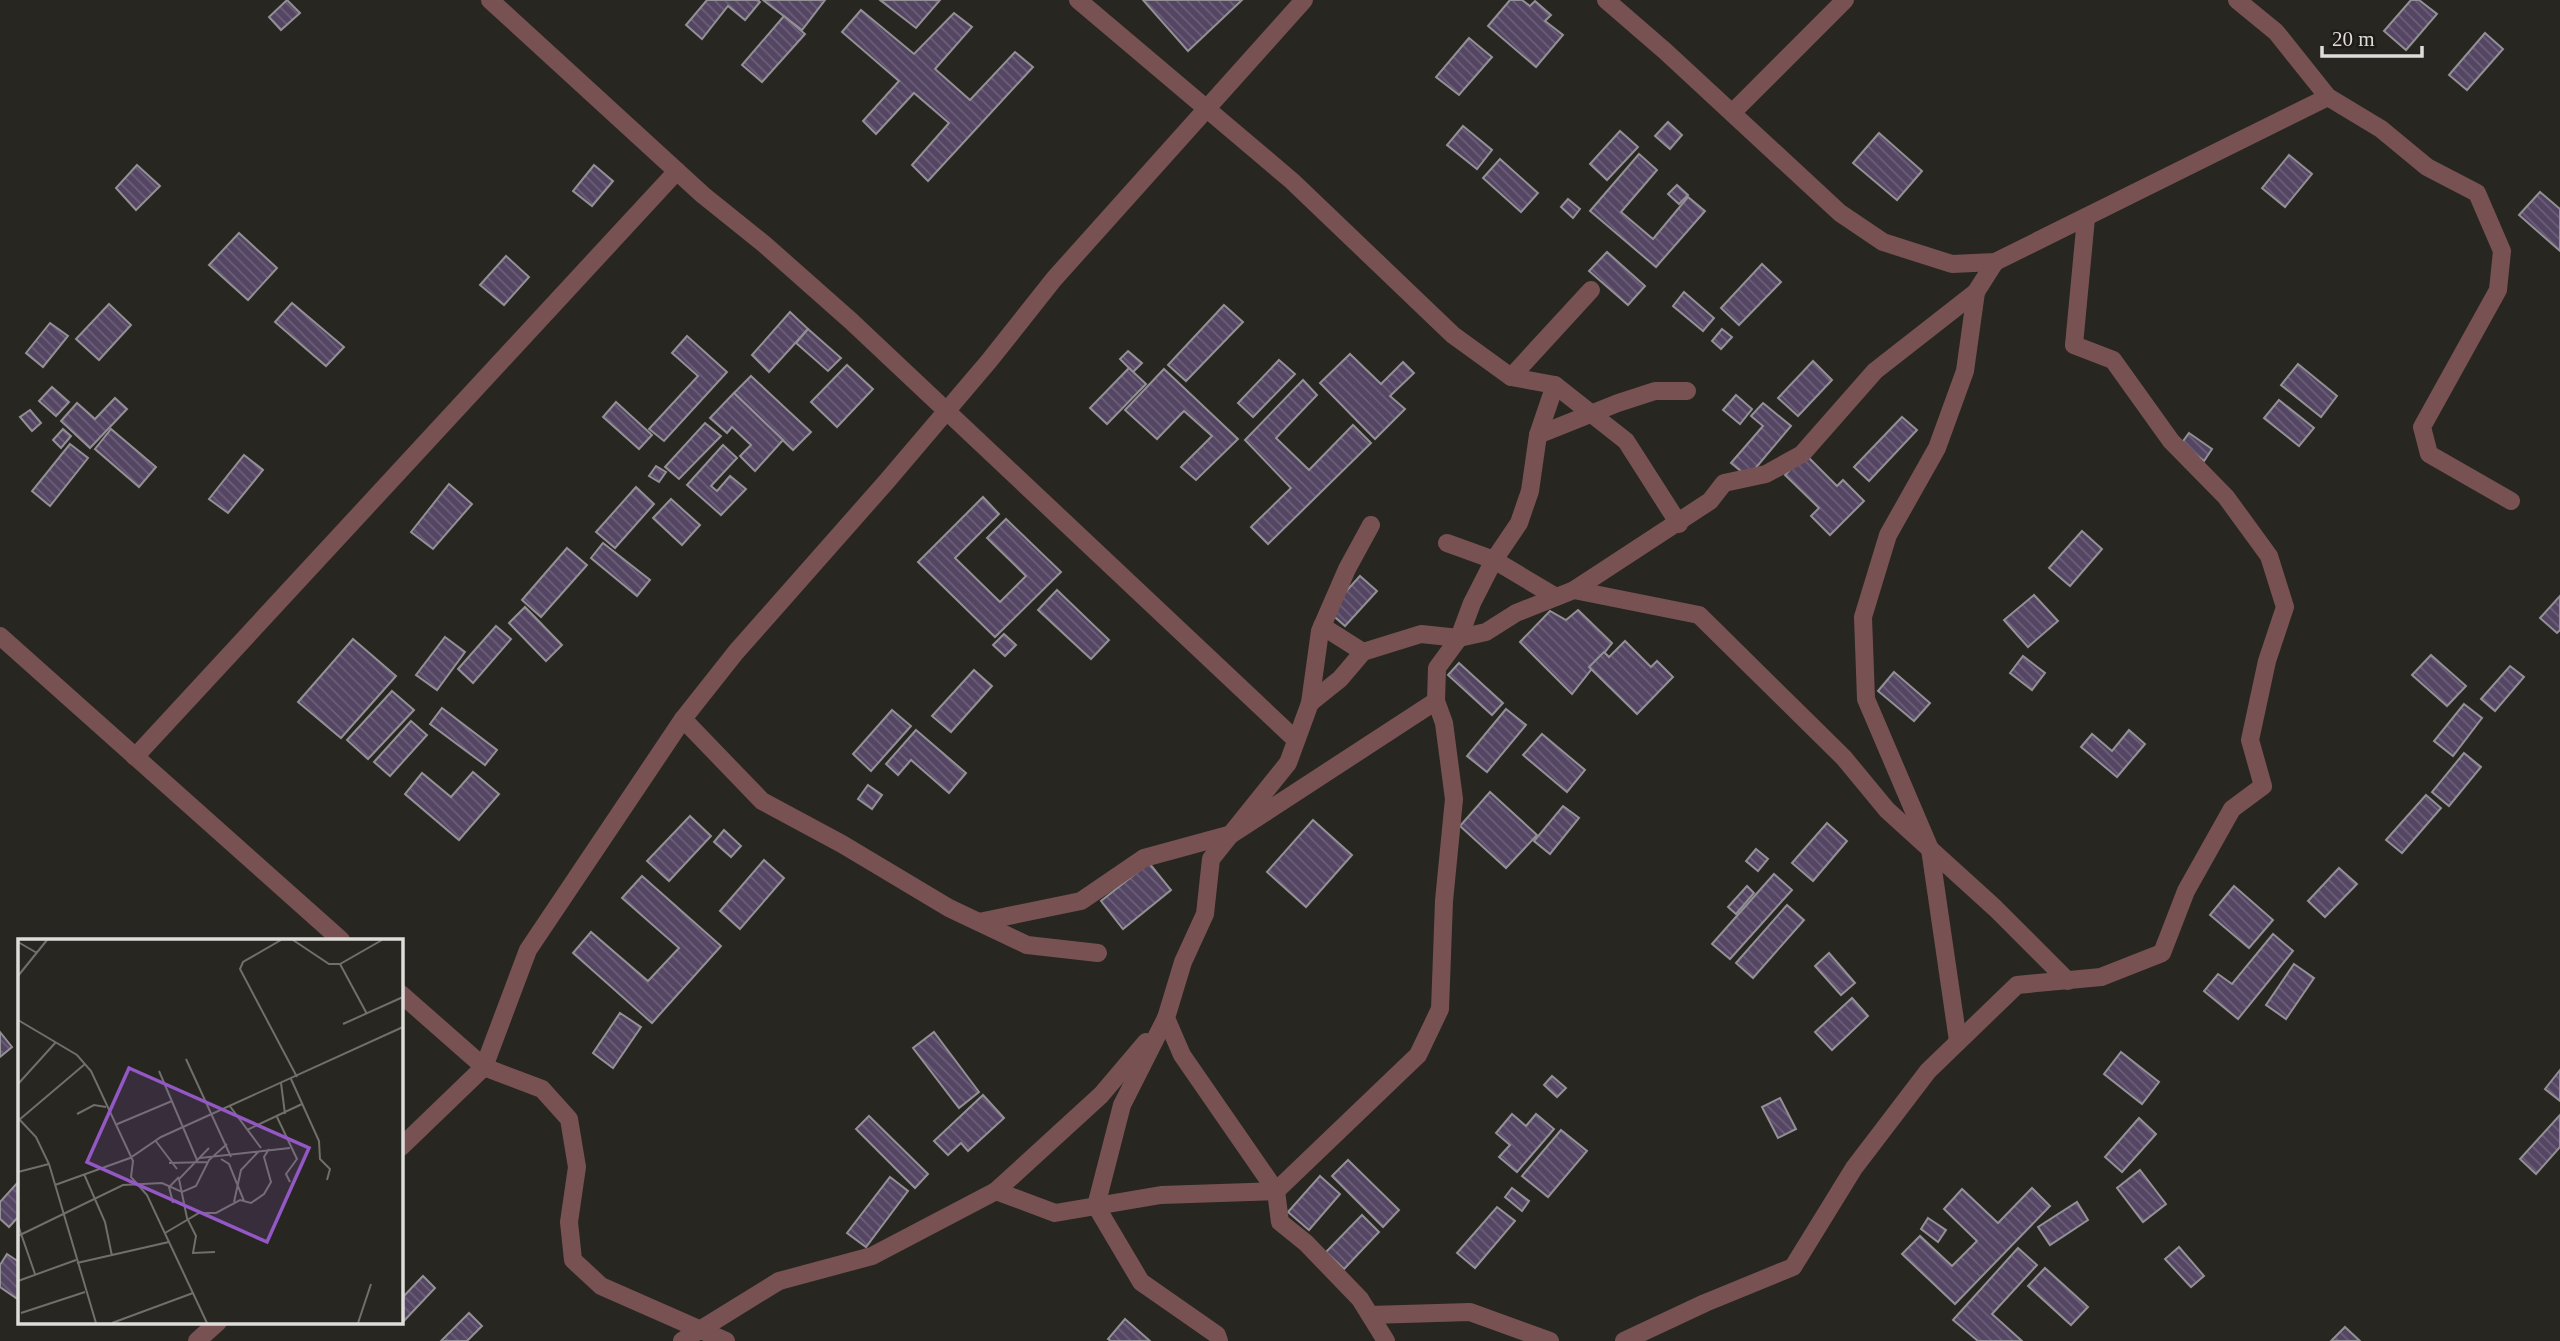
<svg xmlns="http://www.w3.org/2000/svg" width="2560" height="1341" viewBox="0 0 2560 1341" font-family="Georgia,serif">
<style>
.building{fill:url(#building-back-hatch);stroke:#939095;stroke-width:2}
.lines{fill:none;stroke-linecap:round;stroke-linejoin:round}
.minor{stroke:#785253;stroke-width:18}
.inset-road{fill:none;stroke:#716f6b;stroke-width:2}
.view{fill:#9458c6;fill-opacity:0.15;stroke:#9458c6;stroke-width:3.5}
.inset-edge{fill:none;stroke:#deddda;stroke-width:3.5}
</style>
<defs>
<pattern id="building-back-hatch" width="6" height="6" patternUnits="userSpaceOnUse" patternTransform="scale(1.75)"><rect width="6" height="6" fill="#544563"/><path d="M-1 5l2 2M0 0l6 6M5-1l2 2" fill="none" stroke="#6c5f79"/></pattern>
</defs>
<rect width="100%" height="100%" fill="#282621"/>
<!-- building -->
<g class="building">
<path d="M287,0L300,13L281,30L269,17Z"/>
<path d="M707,0H758L760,2L745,20L728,6L702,39L686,25Z"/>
<path d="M763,0H825L802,30Z"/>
<path d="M880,0H940L916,28Z"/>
<path d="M1143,0H1242L1188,51Z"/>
<path d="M1510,0H1522L1530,6L1535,1L1551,15L1545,21L1563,35L1536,67L1488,26Z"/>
<path d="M2411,0H2419L2437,14L2406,50L2384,31Z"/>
<path d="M861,10L914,54L954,13L972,27L935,69L970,100L1015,52L1033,67L928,181L912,165L949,123L914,93L876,134L863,121L899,81L842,32Z"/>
<path d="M784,16L805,34L762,82L742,65Z"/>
<path d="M2485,33L2503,49L2467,90L2449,75Z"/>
<path d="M1469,38L1492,57L1459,95L1436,77Z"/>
<path d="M1668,122L1682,135L1670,149L1655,136Z"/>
<path d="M1463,126L1492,150L1477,169L1447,145Z"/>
<path d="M1620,131L1638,147L1607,180L1590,164Z"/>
<path d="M1879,133L1922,171L1897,200L1853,163Z"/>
<path d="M1639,154L1657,170L1621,212L1653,239L1688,197L1705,211L1656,267L1590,211Z"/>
<path d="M2289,155L2312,174L2285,207L2262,188Z"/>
<path d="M1500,159L1538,193L1521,212L1483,178Z"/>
<path d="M137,165L160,186L136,210L116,188Z"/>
<path d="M594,165L613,181L592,206L573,191Z"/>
<path d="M1677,185L1688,195L1679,204L1668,194Z"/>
<path d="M2540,192L2560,209V251L2519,215Z"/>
<path d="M1568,199L1580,209L1573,218L1561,207Z"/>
<path d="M239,233L277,268L248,300L209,265Z"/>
<path d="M1607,252L1645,286L1628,305L1589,271Z"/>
<path d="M506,256L529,277L504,305L480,285Z"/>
<path d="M1762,264L1781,282L1739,325L1721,308Z"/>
<path d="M1684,292L1714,318L1703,331L1673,306Z"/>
<path d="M292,303L344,347L326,366L275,322Z"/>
<path d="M109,304L131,325L99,360L76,339Z"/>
<path d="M1224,305L1243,322L1186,381L1168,365Z"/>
<path d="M790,312L808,329L769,372L752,355Z"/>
<path d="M50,323L68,336L43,367L26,353Z"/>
<path d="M808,329L841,358L828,371L796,343Z"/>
<path d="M1722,329L1732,337L1721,349L1712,341Z"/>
<path d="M687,336L727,372L664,441L649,429L698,376L672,353Z"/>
<path d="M1128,351L1142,363L1133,372L1120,359Z"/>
<path d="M1350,354L1381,384L1403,362L1414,373L1390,396L1405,409L1375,439L1320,383Z"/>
<path d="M1279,360L1295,374L1253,417L1238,403Z"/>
<path d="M1813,361L1832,380L1798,416L1778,398Z"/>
<path d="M2298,364L2337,396L2321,417L2281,385Z"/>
<path d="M847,365L873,389L837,427L811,402Z"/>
<path d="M1129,368L1146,384L1107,424L1090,408Z"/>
<path d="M1164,369L1238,439L1196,480L1181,467L1212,436L1184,411L1157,439L1125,410Z"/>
<path d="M751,376L811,432L793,450L734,393Z"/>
<path d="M1303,380L1317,395L1276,438L1309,470L1353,425L1371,443L1268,544L1251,527L1291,488L1245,440Z"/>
<path d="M52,387L69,402L56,416L39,401Z"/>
<path d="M734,393L783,440L755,471L740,456L751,445L732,427L727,433L710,418Z"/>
<path d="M1736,395L1752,409L1740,424L1723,410Z"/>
<path d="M115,398L127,409L90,448L61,421L77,403L95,419Z"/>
<path d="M2279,400L2314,428L2299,446L2264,418Z"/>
<path d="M616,402L652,435L639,449L603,417Z"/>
<path d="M1763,403L1791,426L1748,477L1731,463L1763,426L1751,416Z"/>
<path d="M30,410L41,423L32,431L20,417Z"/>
<path d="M1902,417L1917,430L1869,481L1854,467Z"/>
<path d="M705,423L721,436L679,479L665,467Z"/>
<path d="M63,429L71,436L61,448L53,440Z"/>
<path d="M111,429L156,467L139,487L95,449Z"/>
<path d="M2189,433L2212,449L2204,461L2181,444Z"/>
<path d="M70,444L88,458L50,506L32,491Z"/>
<path d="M723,445L737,458L711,486L717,491L730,476L746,489L721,515L687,485Z"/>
<path d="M1805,454L1837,486L1843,480L1864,501L1830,535L1811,516L1819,508L1785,475Z"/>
<path d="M244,455L263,470L228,513L209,499Z"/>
<path d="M656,466L666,472L659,482L649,476Z"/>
<path d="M449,484L472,504L433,549L411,532Z"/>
<path d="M636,487L654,504L615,548L596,532Z"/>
<path d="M983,497L999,514L955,558L1000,602L1026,576L987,538L1006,519L1061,572L995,637L918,562Z"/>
<path d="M671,499L700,525L682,545L653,518Z"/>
<path d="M2082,531L2102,549L2070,586L2049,568Z"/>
<path d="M603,543L650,580L637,596L591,558Z"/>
<path d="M567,548L587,565L541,617L522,600Z"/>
<path d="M1360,576L1377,591L1345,626L1328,611Z"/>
<path d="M1057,590L1109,640L1091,659L1038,610Z"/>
<path d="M2034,595L2058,621L2028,647L2004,620Z"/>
<path d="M2560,596V630L2557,633L2540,618Z"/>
<path d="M525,607L562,645L546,661L509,623Z"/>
<path d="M1578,610L1612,643L1572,694L1520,642L1550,611L1566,620Z"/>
<path d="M496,626L511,639L473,683L458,669Z"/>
<path d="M1004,634L1016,645L1005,656L993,645Z"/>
<path d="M445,637L465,652L437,690L416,675Z"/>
<path d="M353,639L396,676L341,738L298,702Z"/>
<path d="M1625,641L1651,667L1657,661L1673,677L1637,714L1589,667L1604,652L1609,657Z"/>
<path d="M2431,655L2466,686L2447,706L2412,675Z"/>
<path d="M2023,656L2045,673L2032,690L2010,673Z"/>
<path d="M1459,663L1503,703L1492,715L1448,675Z"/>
<path d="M2510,666L2524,677L2495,711L2481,699Z"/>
<path d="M974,670L992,686L951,732L932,716Z"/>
<path d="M1894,672L1930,703L1914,721L1878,691Z"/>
<path d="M392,691L414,710L368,759L347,740Z"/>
<path d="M2464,704L2482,718L2453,756L2434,741Z"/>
<path d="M442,708L497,750L485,765L430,724Z"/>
<path d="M1506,709L1526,725L1487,772L1467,756Z"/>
<path d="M892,710L911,726L871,771L853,754Z"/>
<path d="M411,721L427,735L390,776L374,762Z"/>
<path d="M916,730L966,773L949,793L911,760L898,775L886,764Z"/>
<path d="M2129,730L2145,744L2117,777L2081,747L2092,734L2112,751Z"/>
<path d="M1542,734L1585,770L1567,792L1523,755Z"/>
<path d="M2464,753L2481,767L2449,806L2432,792Z"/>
<path d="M473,772L499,794L459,840L405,794L422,773L451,797Z"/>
<path d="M868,785L882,795L872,809L858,799Z"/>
<path d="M1490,792L1537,835L1506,868L1460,826Z"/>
<path d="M2426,795L2441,808L2402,853L2386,840Z"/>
<path d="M1563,806L1579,818L1550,854L1534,841Z"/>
<path d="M690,816L711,836L669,881L647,861Z"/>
<path d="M1313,820L1352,855L1306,907L1267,872Z"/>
<path d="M1827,823L1847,841L1813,881L1792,863Z"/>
<path d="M724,830L741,846L731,857L714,842Z"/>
<path d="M1756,849L1768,859L1758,871L1746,861Z"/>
<path d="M764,860L784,878L740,929L720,911Z"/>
<path d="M1149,863L1171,890L1123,929L1101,901Z"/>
<path d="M2339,868L2357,884L2325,917L2308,901Z"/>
<path d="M1774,874L1792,890L1730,959L1712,944Z"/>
<path d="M642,876L721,946L652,1023L573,953L591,932L648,981L679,948L622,898Z"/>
<path d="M1747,886L1754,893L1736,914L1728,907Z"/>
<path d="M2234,886L2273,920L2249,948L2210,915Z"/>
<path d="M1787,905L1804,920L1753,978L1736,963Z"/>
<path d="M2273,934L2293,951L2238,1019L2204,991L2218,974L2232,984Z"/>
<path d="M1829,953L1855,983L1841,995L1815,966Z"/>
<path d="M2294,964L2314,978L2286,1019L2266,1005Z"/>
<path d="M1852,998L1868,1016L1832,1050L1815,1032Z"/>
<path d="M620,1013L641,1027L613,1068L593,1053Z"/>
<path d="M0,1032L12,1047L0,1057Z"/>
<path d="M934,1032L979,1092L959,1108L913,1048Z"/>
<path d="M2121,1052L2159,1082L2142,1104L2104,1074Z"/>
<path d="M2560,1070V1101L2545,1089Z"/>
<path d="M1552,1076L1566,1088L1557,1097L1544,1085Z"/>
<path d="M983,1095L1004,1118L968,1151L961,1143L948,1155L934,1141Z"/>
<path d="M1780,1098L1796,1129L1778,1138L1762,1107Z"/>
<path d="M1512,1114L1526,1126L1536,1114L1554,1129L1517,1172L1499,1157L1510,1145L1496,1133Z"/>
<path d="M2560,1115V1147L2536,1174L2520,1159Z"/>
<path d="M869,1116L928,1174L915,1188L856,1129Z"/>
<path d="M2139,1118L2156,1134L2122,1172L2105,1157Z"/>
<path d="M1561,1130L1587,1151L1548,1197L1522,1176Z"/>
<path d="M1348,1160L1399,1210L1383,1227L1332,1176Z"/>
<path d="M2140,1170L2166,1204L2143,1222L2117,1188Z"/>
<path d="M1320,1176L1340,1194L1309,1230L1288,1212Z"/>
<path d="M890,1177L908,1191L866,1247L847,1233Z"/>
<path d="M19,1181V1216L9,1227L0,1219V1202Z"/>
<path d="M1512,1188L1529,1201L1522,1211L1505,1197Z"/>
<path d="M2032,1188L2050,1206L1955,1304L1902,1254L1920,1236L1952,1266L1977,1241L1944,1209L1962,1189L1998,1223Z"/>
<path d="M2077,1202L2088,1220L2050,1245L2038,1227Z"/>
<path d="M1497,1207L1515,1221L1475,1268L1457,1253Z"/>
<path d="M1362,1215L1379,1232L1344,1269L1326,1252Z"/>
<path d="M1928,1218L1946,1230L1938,1242L1921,1229Z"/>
<path d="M2179,1247L2204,1276L2191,1287L2165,1259Z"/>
<path d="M2018,1248L2037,1265L1992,1314L2022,1341H1978L1953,1320Z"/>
<path d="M7,1254L19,1262V1300L0,1287V1265Z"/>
<path d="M2045,1268L2088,1307L2071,1325L2028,1286Z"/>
<path d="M423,1276L435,1288L401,1324L399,1322H401V1299Z"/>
<path d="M469,1313L482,1326L467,1341H441Z"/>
<path d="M1125,1319L1150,1341H1111L1108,1339Z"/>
<path d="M2345,1327L2360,1341H2331Z"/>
</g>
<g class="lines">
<!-- minor -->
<g class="minor">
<path d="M490,0L703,195L764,244L851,321L1296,740"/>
<path d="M1078,0L1292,181L1453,335L1511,377L1555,385L1626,441L1679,524"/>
<path d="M1606,0L1665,51L1840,213L1883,242L1952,264L1995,262L2328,97"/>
<path d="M2237,0L2276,32L2328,97L2381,129L2427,167L2477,193L2502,251L2498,290L2422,427L2429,454L2511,501"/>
<path d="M1732,113L1845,0"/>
<path d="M1511,377L1591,290"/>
<path d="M1538,435L1618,403L1655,391H1687"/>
<path d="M1371,525L1347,569L1320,631L1310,703L1288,763L1211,859L1205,914L1183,962L1166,1018L1182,1055L1276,1191L1280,1222L1306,1243L1360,1299L1386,1341"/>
<path d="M1447,543L1494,560L1556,597"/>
<path d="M1574,590L1699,615L1844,758L1887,810L1995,908L2068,981"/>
<path d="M1322,626L1363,652"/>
<path d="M0,636L341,940"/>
<path d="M1310,703L1340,679L1363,652L1421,634L1459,638L1486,632L1516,613L1574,590L1710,501L1724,483L1766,474L1802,454L1875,371L1976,292L1995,262"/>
<path d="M683,719L762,801L842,844L949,908L1027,945L1098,953"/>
<path d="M135,757L677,171"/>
<path d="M979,922L1081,901L1144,858L1232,834L1436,701"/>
<path d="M401,994L484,1067L542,1089L569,1119L577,1167L569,1222L573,1260L601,1286L726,1341"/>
<path d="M1166,1018L1122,1105L1096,1206L1141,1282L1217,1335L1219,1341"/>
<path d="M1958,1041L1930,849L1866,699L1863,617L1888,535L1937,448L1965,371L1976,292"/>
<path d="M401,1147L484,1067L528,950L683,719L736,652L887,481L989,361L1054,279L1304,0"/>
<path d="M996,1191L1101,1095L1146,1042"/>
<path d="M1370,1315L1470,1312L1550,1341"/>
<path d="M197,1341L218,1322"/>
<path d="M682,1341L779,1281L872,1256L996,1191L1055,1213L1161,1195L1276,1191L1418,1055L1440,1009L1444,901L1454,799L1444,723L1436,701L1437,668L1459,638L1472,603L1494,560L1519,523L1530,491L1538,435L1555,385"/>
<path d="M1624,1341L1705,1303L1793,1267L1854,1168L1928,1071L2017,985L2101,977L2162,953L2186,891L2232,809L2263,786L2250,740L2267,661L2285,607L2269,556L2226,497L2171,441L2113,360L2074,345L2086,218"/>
</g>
</g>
<!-- overview -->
<g transform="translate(18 939)">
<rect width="385" height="385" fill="#282621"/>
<path class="inset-road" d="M263,1L225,23L222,30L279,138M275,1L311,25H322L364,1M0,3L19,14M322,25L349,75M0,37L29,1M0,81L59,116L73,132L115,222L113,238L129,256L151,303M325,85L385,58M168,120L213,218M141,132L179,221M273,140L301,202L302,220L312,230L309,241M263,144L267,175M0,145L38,103M211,166L243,209M59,175L76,166L88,168M259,178L279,220L268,235L272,243M0,179L18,198L31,225L78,384M1,181L67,125M97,186L154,162M229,191L284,165M137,201L159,230M191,209L161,240L169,279L178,297L175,314L197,313M182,219L272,209M203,220L211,225L226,262M151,224L190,223M0,233L31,225M66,235L87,283L94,317M37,246L112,219L143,198L385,88M216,263L223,231L241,212M155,264L151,248L161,238M0,286L17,335M147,294L181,274H198L222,261L233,264L246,255L253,243L246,218L251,210M0,297L105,246L144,244L164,253L178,247L191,221L209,205M59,324L151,303L189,384M0,342L58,321M3,374L67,353M94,384L175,354M340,384L353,345"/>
<path class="view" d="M111,129L291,209L249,303L69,223Z"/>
<rect width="385" height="385" class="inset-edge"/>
</g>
<!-- scale -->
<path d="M2322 46v10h100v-10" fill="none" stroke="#deddda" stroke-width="3.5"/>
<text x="2332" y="46" font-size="21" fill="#deddda" stroke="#1f1c18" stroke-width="5" paint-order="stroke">20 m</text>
</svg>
